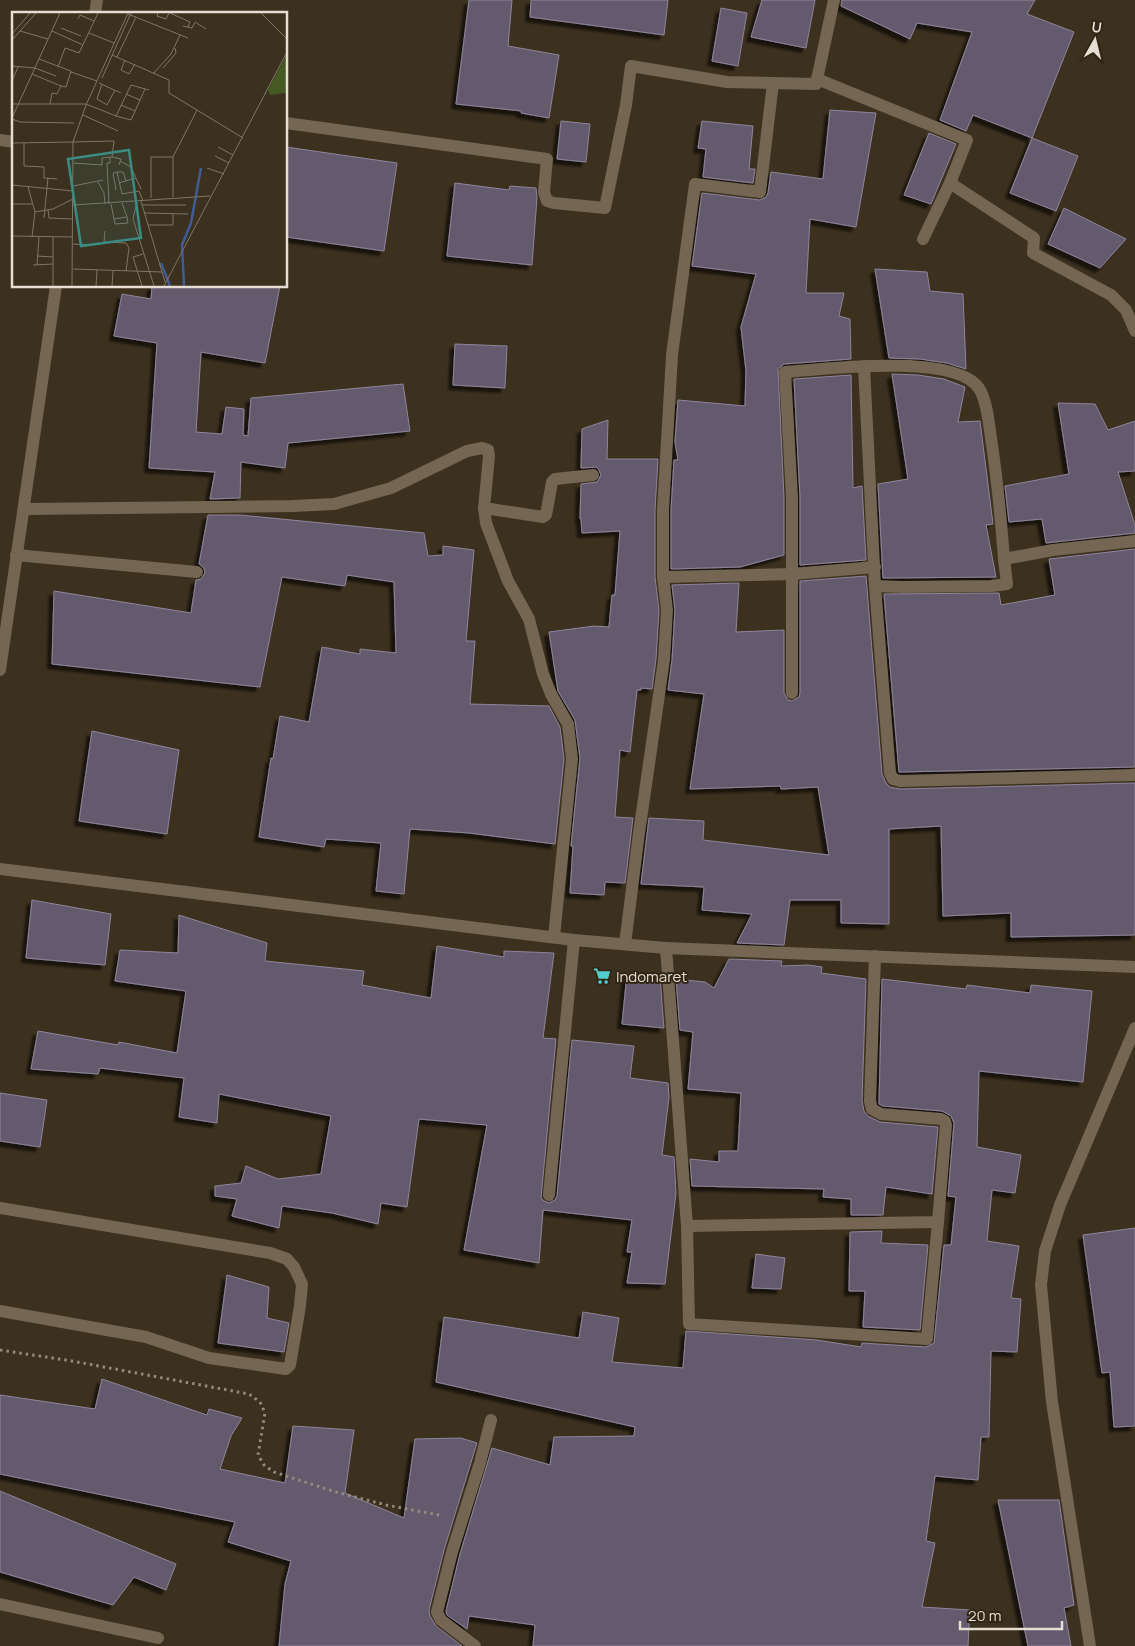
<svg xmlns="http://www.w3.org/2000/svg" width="1135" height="1646" viewBox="0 0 1135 1646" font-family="Manrope,sans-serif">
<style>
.building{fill:#635a6e;stroke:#8f859b;filter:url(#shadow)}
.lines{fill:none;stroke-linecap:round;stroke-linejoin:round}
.path{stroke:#958b7d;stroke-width:3;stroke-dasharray:2.5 4;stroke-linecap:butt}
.service{stroke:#746653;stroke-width:12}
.minor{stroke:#746653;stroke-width:12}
.secondary{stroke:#746653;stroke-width:12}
.labels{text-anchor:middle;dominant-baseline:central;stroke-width:4;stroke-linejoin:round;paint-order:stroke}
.poi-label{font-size:15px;fill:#e6ded3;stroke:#312615;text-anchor:start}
.inset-river{fill:none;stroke:#3f5c99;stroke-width:2.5}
.inset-road{fill:none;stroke:#807666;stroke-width:1}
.view{fill:#3a8b82;fill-opacity:0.15;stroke:#3a8b82;stroke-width:2.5}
.inset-edge{fill:none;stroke:#e6ded3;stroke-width:2.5}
</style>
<defs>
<filter id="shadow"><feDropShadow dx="-4.5" dy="4.5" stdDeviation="1" flood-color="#0009"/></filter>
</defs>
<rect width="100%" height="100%" fill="#3c301e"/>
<!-- building -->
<g class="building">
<path d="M469,0H512L508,46L559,55L549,118L521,113L522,111L456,104Z"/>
<path d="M531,0H668L664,35L530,17Z"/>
<path d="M762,0H815L806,48L751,37Z"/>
<path d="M842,0H1035L1027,14L1074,32L1032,138L973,115L966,131L940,120L972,32L917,23L910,39L841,6Z"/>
<path d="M721,8L747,13L738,66L712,61Z"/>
<path d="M830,110L876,113L856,227L810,219L806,293H844L839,316L850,319L851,359L784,364L778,369L784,497V555L740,567L671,569V510L674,460H678L675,442L678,400L745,406L746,371L741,327L756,274L692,266L702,193L760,200L766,197L768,193L771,172L823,179Z"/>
<path d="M561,121L590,124L586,162L557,159Z"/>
<path d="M702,121L753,126L749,169H755L753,183L703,177L706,149L698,148Z"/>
<path d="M929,133L956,144L931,204L904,195Z"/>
<path d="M1032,138L1078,156L1056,211L1010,193Z"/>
<path d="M286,147L397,163L384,251L286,237Z"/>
<path d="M455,183L509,190L510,186L536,188L537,198L532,265L447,256Z"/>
<path d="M1064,208L1126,239L1100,268L1048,244Z"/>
<path d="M875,269L927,272L930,291L963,294L966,369L947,363L920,359L889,358Z"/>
<path d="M152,286H280L265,363L201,352L196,432L222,434L226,407L244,409L243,435L248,436L251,398L403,384L410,431L288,443L285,468L241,462L240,498L210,499L215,472L149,468L157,343L114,336L122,294L151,299Z"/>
<path d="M455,344L507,346L505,388L453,385Z"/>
<path d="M892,374L918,375L944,379L965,387L958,422L980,421L993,524L986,525L996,577L883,578L878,484L908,479Z"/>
<path d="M851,375L853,488L862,486L866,560L800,565V497L794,379Z"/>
<path d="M1058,403L1095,404L1108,430L1135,421V471L1118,472L1135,525V533L1046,543L1042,519L1009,522L1005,486L1069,474Z"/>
<path d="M608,420L607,459H658L655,510V577L659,610L656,659L652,689L641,688V690H637L630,752L620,750L615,817L633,818L625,883L605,882L604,895L570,893L573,846H571L580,758L575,720L558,691L549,632L594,626L609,627L612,595H615L620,531L582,533L581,519H580L581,484L597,482L601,475L599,470L596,467L581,468L582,429Z"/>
<path d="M208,515H240L424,533L428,556L443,555V546L474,550L466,641H475L470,704L549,706L560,727L564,759L555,844L469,833L410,829L404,894L376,891L381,843L326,839L324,847L259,837L271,758L273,759L280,716L309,722L322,647L360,654V649L396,653L394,582L347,575L345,586L282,577L260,687L52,664L54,591L191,613L196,580L201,579L205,573L204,568L199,564Z"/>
<path d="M1135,549V767L899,772L884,594L999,593L1001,605L1055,595L1049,559Z"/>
<path d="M866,576L882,774L886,783L890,787L900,789L1135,783V935L1011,937V913L943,916L941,826L889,829V924L841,923V900H790L784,945L737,943L752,914L702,910L704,887L641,884L649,818L704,821L703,840L829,855L818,787L781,789L780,786L690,789L704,694L668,690L672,660L675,610L672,585L739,583L736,632L784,630V693L788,700L792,701L799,697L800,693V581Z"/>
<path d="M92,731L179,750L167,834L79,821Z"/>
<path d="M32,900L111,914L105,965L26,958Z"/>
<path d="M179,915L267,943L265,961L364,971L362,985L431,998L437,946L504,957V951L554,953L543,1038L556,1039L541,1198L544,1201L549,1203L555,1200L557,1196L572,1040L634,1046L630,1078L668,1083L669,1097L662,1155L674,1157L676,1193L665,1284L627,1283L632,1252H627L632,1220L543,1210L539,1263L464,1250L487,1125L419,1119L407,1207L381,1203L378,1224L332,1213L282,1206L279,1228L232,1216L237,1199L215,1196V1186L241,1183L246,1166L278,1179L321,1174L331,1116L219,1094L217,1123L179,1117L184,1078L100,1068L98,1074L31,1069L38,1031L118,1045L119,1042L177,1053L186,991L115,981L120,950L178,953Z"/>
<path d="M729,959L782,961L781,966L808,965L822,967L821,973L866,979L862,1101L864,1111L868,1116L880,1122L938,1127L932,1194L886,1187L883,1215H851V1199L823,1197L824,1189L692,1186L690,1159L719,1162V1151H738L741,1093L688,1089L693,1032L680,1030L676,979L705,982L714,988Z"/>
<path d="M627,974L660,977L664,1028L622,1024Z"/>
<path d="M882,979L966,989L967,985L1030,993L1031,985L1092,991L1083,1082L979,1071L977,1147L1021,1155L1015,1193L992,1190L987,1241L1019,1246L1011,1298L1021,1299L1017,1352L991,1351L989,1437H981L978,1480L935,1476L926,1541L935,1543L922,1607L970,1610L968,1646H533L535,1625L469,1616L467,1629L447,1615L446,1611L460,1554L492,1448L550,1465L554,1437L634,1436L635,1427L436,1382L444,1317L579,1338L583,1312L619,1318L612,1362L683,1368L686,1331L817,1340L861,1347L862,1343L926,1347L934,1343L944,1245H951L956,1197L948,1196L954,1123L951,1116L942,1111L883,1106L879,1104Z"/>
<path d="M0,1093L47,1100L40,1147L0,1141Z"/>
<path d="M1135,1228V1426L1114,1427L1110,1372L1102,1373L1083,1235Z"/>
<path d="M882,1231L881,1243L928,1245L920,1330L863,1327L865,1291H849L850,1232Z"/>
<path d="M756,1254L785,1258L781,1289L752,1288Z"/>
<path d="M227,1275L269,1287L267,1318L289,1323L284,1352L218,1343Z"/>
<path d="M102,1379L207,1415L209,1409L242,1418L231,1436L220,1469L285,1483L293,1426L354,1430L345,1493L404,1518L415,1439L461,1438L477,1443L444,1550L429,1610L430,1616L436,1626L462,1646H279L285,1584L291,1561L228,1542L235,1522L0,1474V1395L95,1409Z"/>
<path d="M0,1491L176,1564L166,1590L134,1577L113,1605L0,1572Z"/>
<path d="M998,1500H1059L1074,1605L1064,1608L1071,1646H1028Z"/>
</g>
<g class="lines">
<!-- path -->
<path class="path" d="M0,1350L72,1361L249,1394L260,1402L265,1413L258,1455L264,1465L274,1472L336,1492L386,1505L439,1515"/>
<!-- service -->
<g class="service">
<path d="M16,555L197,572"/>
<path d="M0,1208L270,1253L287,1259L294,1267L302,1284L300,1306L290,1365L286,1369L209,1358L146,1337L0,1311"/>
</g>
<!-- minor -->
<g class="minor">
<path d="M817,79L967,140L950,183L923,239"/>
<path d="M286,123L547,159L544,192L547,201L554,203L605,208L626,105L631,66L727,82L816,84L834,0"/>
<path d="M0,140L14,142"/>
<path d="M950,183L1034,238L1033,253L1111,295L1126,310L1135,331"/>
<path d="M864,366L875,586L890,773L893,779L900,781L1135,775"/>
<path d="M484,508L486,523L508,581L529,619L543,674L551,694L568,724L572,759L554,937"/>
<path d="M25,509L293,506L334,504L391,488L467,451L482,448L488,450L489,456L484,508L543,517L546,515L552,482L555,479L593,475"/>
<path d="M663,577L792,574L875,567"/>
<path d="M875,586L902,587L992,586L1007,584L1004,559L1053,550L1135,541"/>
<path d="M792,693V497L785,372C823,369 959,352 980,390C987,402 989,424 991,438C997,478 1001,518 1004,559"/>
<path d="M0,869L574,940L666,948L1135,967"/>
<path d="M625,944L639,833L664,660L667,610L663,577V510L672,355L695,184L760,192L773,83"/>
<path d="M666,948L687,1226L938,1222L946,1125L945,1121L941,1119L881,1114L872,1109L870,1101L875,956"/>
<path d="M549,1195L574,940"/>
<path d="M687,1226L689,1324L927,1339L938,1222"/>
<path d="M0,1604L158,1638"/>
<path d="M475,1646L441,1620L437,1612L452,1552L480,1463L491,1420"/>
<path d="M1090,1646L1052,1402L1041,1285L1045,1251L1060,1205L1135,1028"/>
</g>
<!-- secondary -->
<g class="secondary">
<path d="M95,14L97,0"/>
<path d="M0,670L56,286"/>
</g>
</g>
<!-- icons -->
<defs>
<g id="supermarket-bare" transform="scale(1.35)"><path d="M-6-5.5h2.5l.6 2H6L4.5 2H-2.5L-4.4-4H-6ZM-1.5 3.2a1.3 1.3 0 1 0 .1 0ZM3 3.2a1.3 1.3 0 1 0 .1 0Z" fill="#52cdcd" stroke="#312615" stroke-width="2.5" paint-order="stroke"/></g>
</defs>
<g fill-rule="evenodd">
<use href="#supermarket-bare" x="602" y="976"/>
</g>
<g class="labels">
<!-- poi labels -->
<g class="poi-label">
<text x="616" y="976">Indomaret</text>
</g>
</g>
<!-- overview -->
<g transform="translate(12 12)">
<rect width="275" height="275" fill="#3c301e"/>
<path d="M275,42V81L258,83L256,78Z" fill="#445a22"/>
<path class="inset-river" d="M149,251L158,274M172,274L170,233L179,211L189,156"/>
<path class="inset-road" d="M146,1L145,4L154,7L157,1M158,1L178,10L176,15M249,1L275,27M116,2L176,26M66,7L68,3L82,9M171,14L180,16L183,10L194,17M49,16L69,24M8,19L36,27M40,19L71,33M77,21L102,31M0,22L18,1M0,28L24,1M100,43L157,68V81L231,126M105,45L124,5M27,47L59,59L54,75L49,74M113,48L109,58L117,62L123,52M0,54L23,56L44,64M46,55L53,36L67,41L86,1M151,56L164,41L163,36M59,60L85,69M20,62L49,74L45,82L40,81L38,92M141,62L159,42L168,23M90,66L119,1M0,69L6,55M87,71L109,81M90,72L85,87L95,93L103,78M114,82L128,88M0,92H74L104,104L119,73L137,78M109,93L123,99M71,103L106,119M104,104L119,108L133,77M0,106L48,1M0,107L8,110L62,111M0,131L61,130M12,131V154L32,155V166L45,167M206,135L221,143M203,144L217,151M100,145L109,147L107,153M161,145L185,98M108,149L119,155L129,177M61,151L90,153V146L100,145L102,129L61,130M195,156L212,162M105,160L110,182L127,179L131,189M105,160H111L114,169M86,170L92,181L93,192M107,171L124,166M0,173L61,179M61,174L91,168M16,175L23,200L41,197L61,187M104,178L101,161L105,160M139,186V145H161V185M129,189L150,260M125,190L121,207L142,274M0,192H20M97,192L95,151H98V145M99,192L102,207L115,205L110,191M61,193L198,184M130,193H174M36,198L37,206L61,207M133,201L176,202M32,206L36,166M102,207L103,212L116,211L115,205M136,213H161V202M93,219L92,230L114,231L117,236L114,259M0,224L61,225M20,225L23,200M61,232L77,233M25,244L41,245M21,253L41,252M25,253L27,225M61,257L150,260L153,270M41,274V225M60,274L61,130L74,93L116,1M84,274L85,258M100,274L101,259M130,274L121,245L131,242M152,274L275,40"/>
<path class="view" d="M117,138L129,226L69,234L56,147Z"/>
<rect width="275" height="275" class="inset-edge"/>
</g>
<!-- north arrow -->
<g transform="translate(1095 40) rotate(8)" stroke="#312615" stroke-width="4" paint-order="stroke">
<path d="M0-4L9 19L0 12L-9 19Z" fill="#e6ded3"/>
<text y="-8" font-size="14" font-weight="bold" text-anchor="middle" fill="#e6ded3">U</text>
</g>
<!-- scale -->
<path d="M960 1621v8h102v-8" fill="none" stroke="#e6ded3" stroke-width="2.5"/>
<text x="968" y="1621" font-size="15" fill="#e6ded3" stroke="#312615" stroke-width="4" paint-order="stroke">20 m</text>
</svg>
